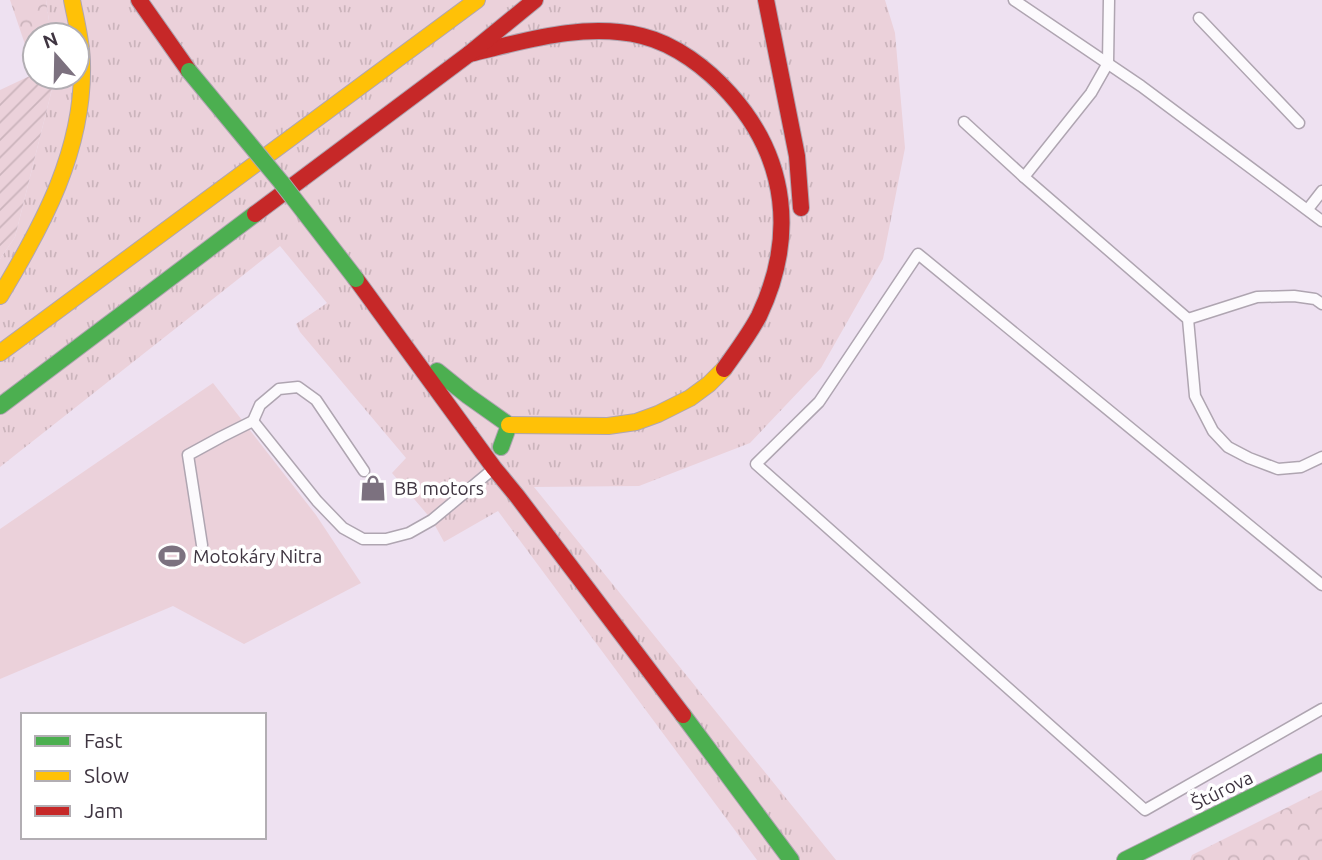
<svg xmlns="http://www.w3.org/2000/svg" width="1322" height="860" viewBox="0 0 1322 860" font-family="Ubuntu,sans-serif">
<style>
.grass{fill:url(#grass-tufts)}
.forest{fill:url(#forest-crowns)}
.park{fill:#ebd1da}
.garden{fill:url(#garden-furrows)}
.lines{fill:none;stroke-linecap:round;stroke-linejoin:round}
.lane-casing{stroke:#afa5b1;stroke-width:13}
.fast-casing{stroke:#afa5b1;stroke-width:18}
.slow-casing{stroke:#afa5b1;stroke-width:18}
.jam-casing{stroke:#afa5b1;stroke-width:18}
.lane{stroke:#fcfafd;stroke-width:10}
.fast{stroke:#4caf50;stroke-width:16}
.slow{stroke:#ffc107;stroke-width:16}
.jam{stroke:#c62828;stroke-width:16}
.fast-bridge-casing{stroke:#afa5b1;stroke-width:18;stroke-linecap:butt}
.fast-bridge{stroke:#4caf50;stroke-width:16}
.labels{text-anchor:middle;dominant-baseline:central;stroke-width:7;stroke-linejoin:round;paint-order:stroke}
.poi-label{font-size:19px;fill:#3f3541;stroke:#fff;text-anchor:start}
.street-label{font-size:19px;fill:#3f3541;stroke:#fff}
</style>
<defs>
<pattern id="grass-tufts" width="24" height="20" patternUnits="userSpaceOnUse" patternTransform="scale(1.75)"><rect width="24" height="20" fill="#ebd1da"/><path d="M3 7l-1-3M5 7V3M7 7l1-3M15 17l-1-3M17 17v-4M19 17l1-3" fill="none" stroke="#cbb4bc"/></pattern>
<pattern id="forest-crowns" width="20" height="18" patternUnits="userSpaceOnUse" patternTransform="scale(1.75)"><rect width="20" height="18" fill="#ebd1da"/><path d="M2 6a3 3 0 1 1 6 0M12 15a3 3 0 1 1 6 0" fill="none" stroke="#cbb4bc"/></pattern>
<pattern id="garden-furrows" width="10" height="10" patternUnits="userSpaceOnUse" patternTransform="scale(1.75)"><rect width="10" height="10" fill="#ebd1da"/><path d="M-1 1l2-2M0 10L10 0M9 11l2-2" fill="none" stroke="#cbb4bc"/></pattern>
</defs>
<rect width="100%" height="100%" fill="#eee1f1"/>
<!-- grass -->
<path class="grass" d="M46,0H885L895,33L905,148L883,259L821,368L750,443L639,486L534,487L836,860H757L498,511L444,542L432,520L392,473L406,458L300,332L296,324L327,303L280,246L0,467V259L15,237L55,77H77V35H51Z"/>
<!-- forest -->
<g class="forest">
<path d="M10,0H46L51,35H35V74Z"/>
<path d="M1322,790V860H1190L1192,855Z"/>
</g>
<!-- park -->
<path class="park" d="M213,383L316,515L361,583L244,644L173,606L0,679V529Z"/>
<!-- garden -->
<path class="garden" d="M34,74L35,77H55L15,237L0,259V90Z"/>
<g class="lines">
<!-- lane casing -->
<g class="lane-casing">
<g id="lane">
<path d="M1014,0L1141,86L1322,221"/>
<path d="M1109,0L1108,63L1091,93L1024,177L1188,319L1195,396L1213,431L1228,447L1249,458L1278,469L1301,467L1322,457"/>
<path d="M1199,18L1299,123"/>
<path d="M964,122L1024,177"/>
<path d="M1308,209L1322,191"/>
<path d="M1188,319L1257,297L1294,296L1315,299L1322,304"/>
<path d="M253,421L260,405L279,389L298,387L316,400L364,471"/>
<path d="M202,545L188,455L221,437L253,421L317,501L343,528L363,539H386L409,533L432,520L492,470"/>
<path d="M1322,585L918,254L819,402L756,464L1145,810L1322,709"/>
</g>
</g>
<!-- fast casing -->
<g class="fast-casing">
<g id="fast">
<path d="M437,371L468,396L509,425L501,447"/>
<path d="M0,406L255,214"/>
<path d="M683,715L791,860"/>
<path d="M1125,860L1322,762"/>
</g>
</g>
<!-- slow casing -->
<g class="slow-casing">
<g id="slow">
<path d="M0,296C43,225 84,150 82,64C82,43 76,21 72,0"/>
<path d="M0,353L477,0"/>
<path d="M509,425L608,426L636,422L658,414L690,398L709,384L724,369"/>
</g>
</g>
<!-- jam casing -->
<g class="jam-casing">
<g id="jam">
<path d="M139,0L189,71"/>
<path d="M766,0L797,156L801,208"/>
<path d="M469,54C525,41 584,22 642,36C675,44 707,68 730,94C788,159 796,238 759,316C749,335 736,352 724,369"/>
<path d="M255,214L469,54L535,0"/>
<path d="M356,279L494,468L517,496L683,715"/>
</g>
</g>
<!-- lane -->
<use href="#lane" class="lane"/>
<!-- fast -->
<use href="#fast" class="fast"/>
<!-- slow -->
<use href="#slow" class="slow"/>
<!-- jam -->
<use href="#jam" class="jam"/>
<!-- fast-bridge casing -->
<g class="fast-bridge-casing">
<path id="fast-bridge" d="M189,71L281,182L356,279"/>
</g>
<!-- fast-bridge -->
<use href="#fast-bridge" class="fast-bridge"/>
</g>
<!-- icons -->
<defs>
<g id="shop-bare" transform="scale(2.1)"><path d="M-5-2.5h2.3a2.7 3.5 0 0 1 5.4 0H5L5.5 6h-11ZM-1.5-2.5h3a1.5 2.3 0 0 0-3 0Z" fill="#7c717f" stroke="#fff" stroke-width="2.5" paint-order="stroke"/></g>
<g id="stadium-bare" transform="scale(2.1)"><path d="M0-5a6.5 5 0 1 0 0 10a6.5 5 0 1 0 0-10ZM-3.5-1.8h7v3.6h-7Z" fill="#7c717f" stroke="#fff" stroke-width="2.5" paint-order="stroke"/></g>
</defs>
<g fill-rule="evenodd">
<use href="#shop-bare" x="373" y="488"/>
<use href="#stadium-bare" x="172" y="556"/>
</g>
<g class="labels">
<!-- poi labels -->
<g class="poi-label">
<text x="394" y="488">BB motors</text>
<text x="193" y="556">Motokáry Nitra</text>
</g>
<!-- street labels -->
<g class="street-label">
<text transform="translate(1222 790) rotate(-26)">Štúrova</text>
</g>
</g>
<!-- legend -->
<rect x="21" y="713" width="245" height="126" fill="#ffffff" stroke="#b2aeb3" stroke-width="2"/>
<rect x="35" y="736" width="35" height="10" fill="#4caf50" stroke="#b2aeb3" stroke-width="2"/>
<text x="84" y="748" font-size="21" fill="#3f3541">Fast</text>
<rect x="35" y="771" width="35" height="10" fill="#ffc107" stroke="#b2aeb3" stroke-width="2"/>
<text x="84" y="783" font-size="21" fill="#3f3541">Slow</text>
<rect x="35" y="806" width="35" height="10" fill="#c62828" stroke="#b2aeb3" stroke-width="2"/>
<text x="84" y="818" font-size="21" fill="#3f3541">Jam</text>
<!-- north arrow -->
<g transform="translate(56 56) rotate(340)"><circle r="33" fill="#ffffff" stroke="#b2aeb3" stroke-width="2"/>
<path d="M0-5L12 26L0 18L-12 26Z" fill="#7c717f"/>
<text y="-10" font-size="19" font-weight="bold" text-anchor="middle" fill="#3f3541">N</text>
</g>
</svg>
